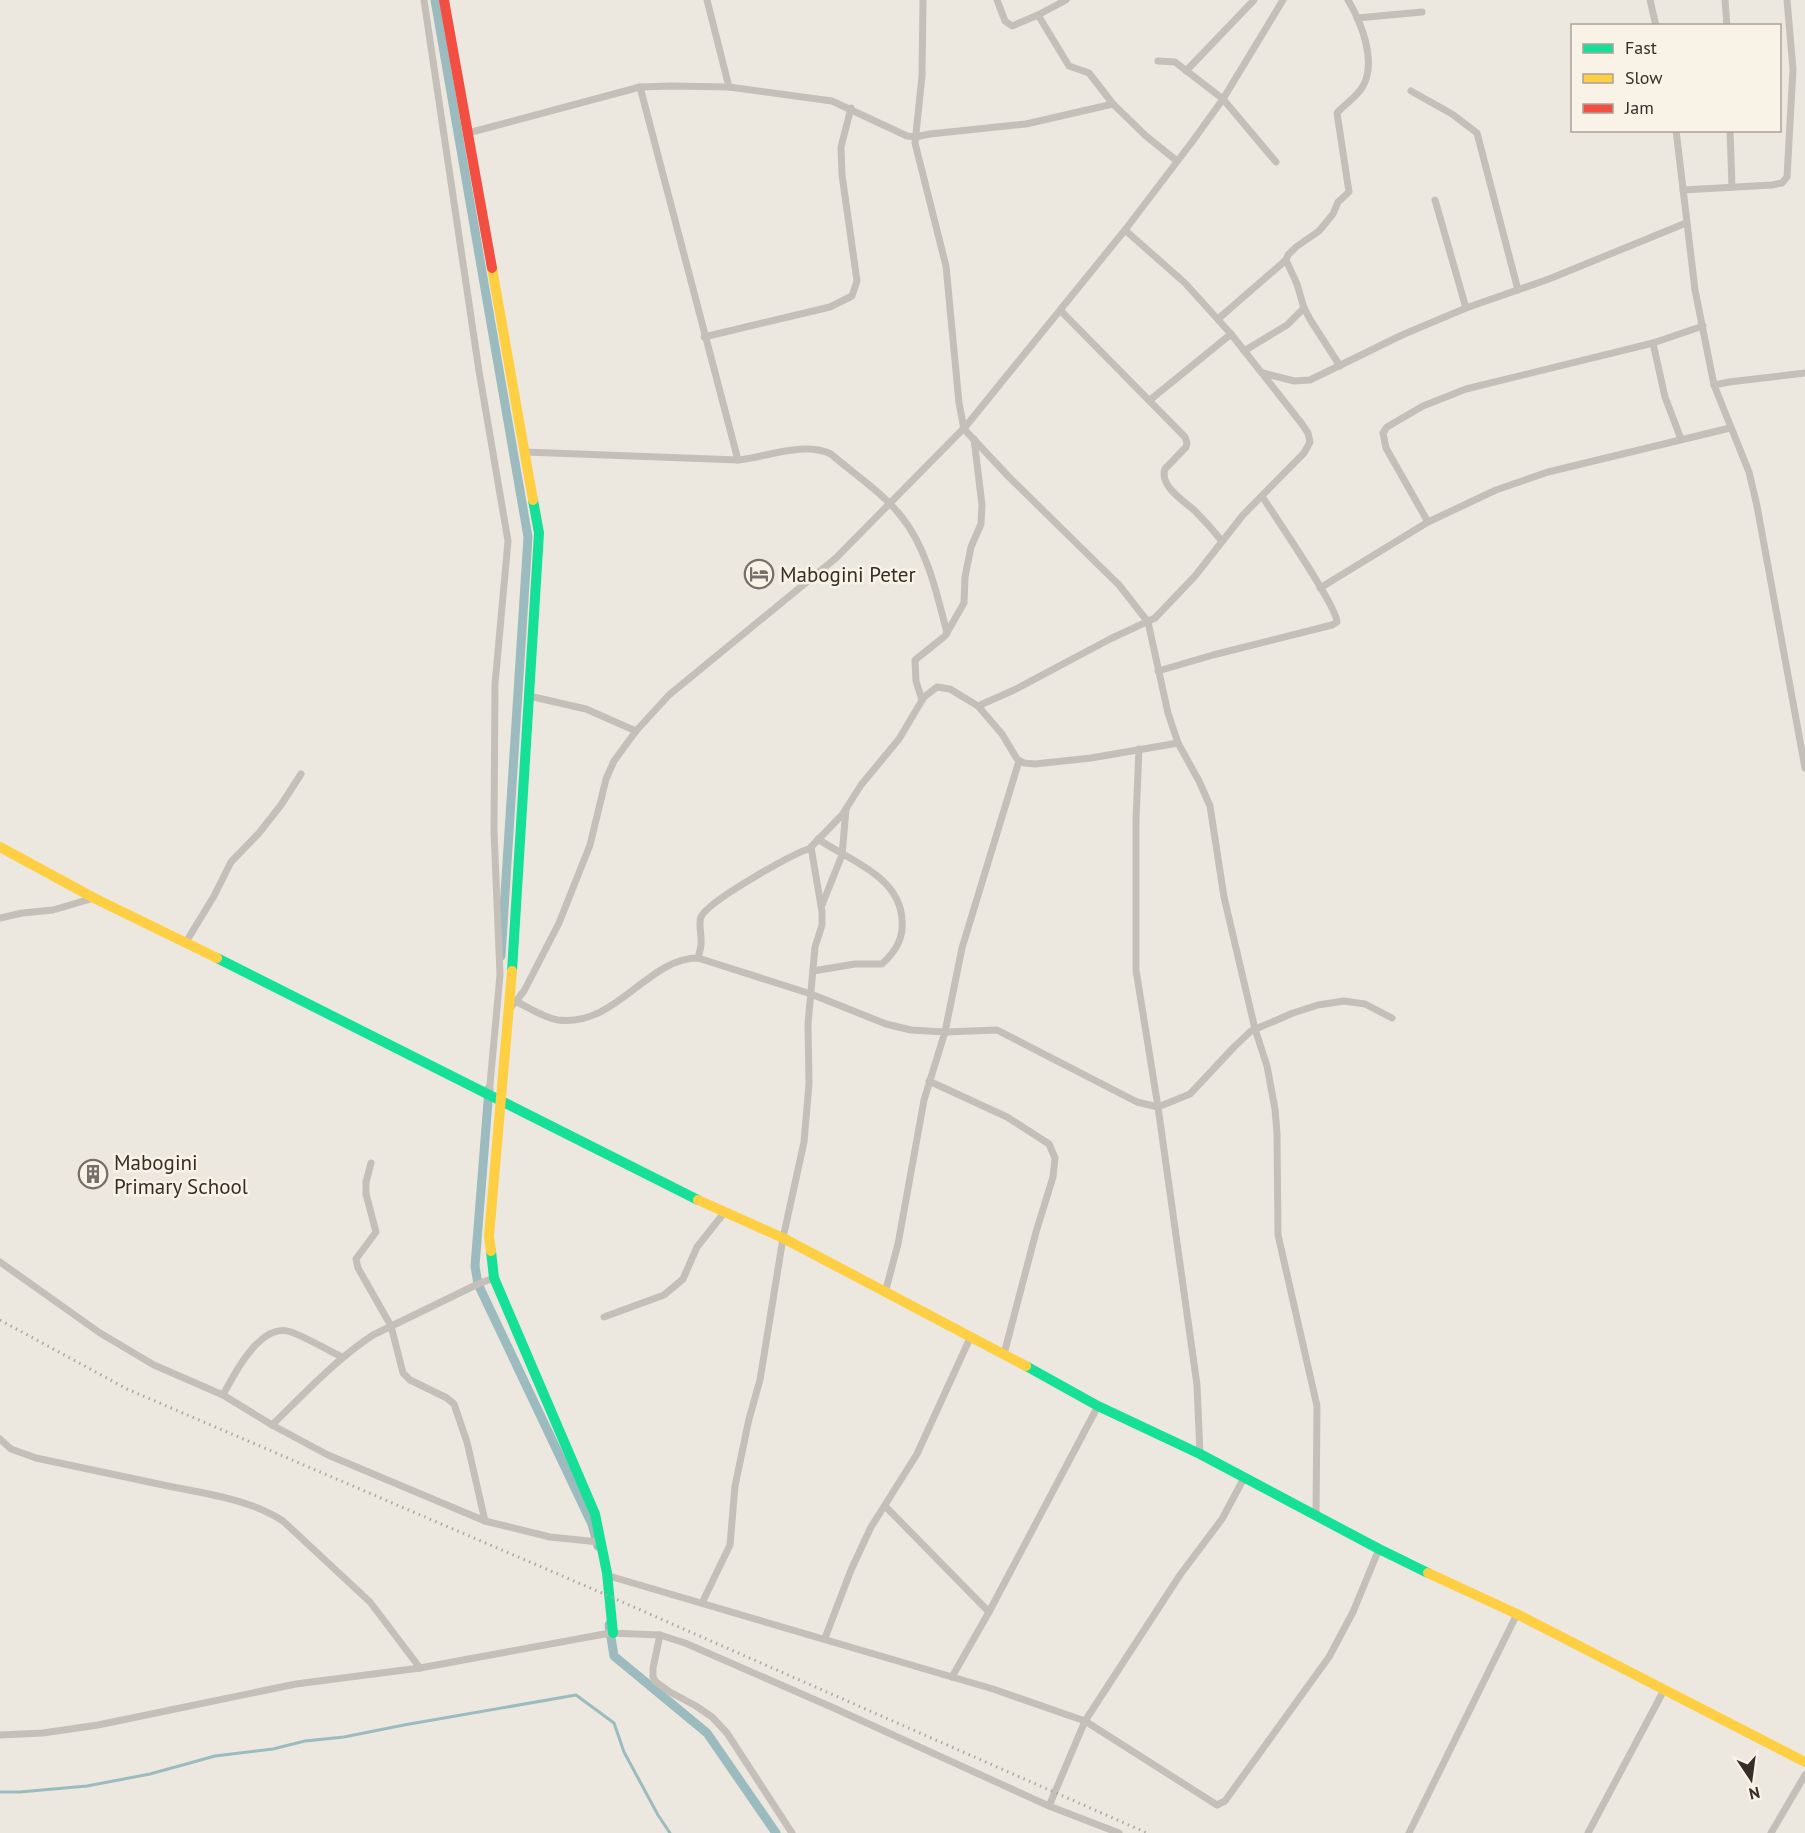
<svg xmlns="http://www.w3.org/2000/svg" width="1805" height="1833" viewBox="0 0 1805 1833" font-family="'PT Sans',sans-serif">
<style>
.lines{fill:none;stroke-linecap:round;stroke-linejoin:round}
.stream{stroke:#9cbbbe;stroke-width:3}
.canal{stroke:#9cbbbe;stroke-width:9}
.street{stroke:#c5bfb9;stroke-width:7}
.fast{stroke:#16e098;stroke-width:10}
.slow{stroke:#ffcf43;stroke-width:10}
.jam{stroke:#f24e42;stroke-width:10}
.rail{stroke:#ada8a3;stroke-width:3;stroke-dasharray:1.5 4.5;stroke-linecap:butt}
.labels{text-anchor:middle;dominant-baseline:central;stroke-width:5;stroke-linejoin:round;paint-order:stroke}
.poi-label{font-size:21px;fill:#362d27;stroke:#f9f2e7;text-anchor:start}
</style>
<rect width="100%" height="100%" fill="#ece8e0"/>
<g class="lines">
<!-- stream -->
<path class="stream" d="M0,1792H20L87,1786L150,1774L215,1756L273,1749L305,1741L344,1737L404,1725L576,1695L614,1723L624,1752L658,1815L670,1833"/>
<!-- canal -->
<g class="canal">
<path d="M435,0L528,537L501,956"/>
<path d="M489,1089L475,1266L478,1284L592,1524L598,1546"/>
<path d="M609,1625L614,1656L707,1733L776,1833"/>
</g>
<!-- street -->
<g class="street">
<path d="M424,0L479,371L508,541L495,684L494,831L500,975L489,1095"/>
<path d="M707,0L729,87"/>
<path d="M923,0L922,76L915,143L946,266L959,403L964,429L1008,476L1119,585L1148,622L1168,713L1178,743L1199,781L1210,806L1224,897L1255,1029L1267,1066L1275,1109L1277,1133L1278,1235L1317,1406L1316,1515"/>
<path d="M997,0L1005,21L1012,26L1038,15L1066,0"/>
<path d="M1650,0L1656,26"/>
<path d="M1725,0L1727,26"/>
<path d="M1038,15L1069,66L1089,73L1113,104L1146,136L1177,161"/>
<path d="M1357,18L1422,12"/>
<path d="M1158,61L1175,62L1223,99L1276,162"/>
<path d="M1186,71L1254,0"/>
<path d="M640,87L738,460"/>
<path d="M1411,91L1452,114L1477,133L1518,290"/>
<path d="M1676,130L1695,290L1714,385L1749,472L1757,506L1805,768"/>
<path d="M1730,130L1732,187"/>
<path d="M468,133L640,87L671,86L729,87L832,101L907,136L915,137L930,134L1026,124L1113,104"/>
<path d="M1683,190L1772,185L1782,183L1787,177L1793,69L1787,0"/>
<path d="M1435,200L1466,308"/>
<path d="M1061,311L1185,437L1187,443L1186,447L1165,469C1159,486 1184,501 1195,511C1204,520 1213,530 1221,540"/>
<path d="M1218,319L1286,260"/>
<path d="M704,337L830,307L852,296L857,281L842,175L841,147L851,108"/>
<path d="M1653,343L1665,397L1681,439"/>
<path d="M1244,351L1287,325L1304,308"/>
<path d="M1340,366L1311,321L1304,308L1297,284L1286,260L1288,255L1296,247L1319,231L1333,214L1338,202L1349,192L1337,113C1345,104 1357,97 1363,86C1377,61 1361,22 1348,0"/>
<path d="M1263,373L1294,381L1310,380L1402,335L1466,308L1549,279L1686,223"/>
<path d="M1714,385L1729,382L1805,373"/>
<path d="M1150,400L1231,334"/>
<path d="M525,452L738,460C767,457 804,441 831,454C854,474 882,492 901,516C927,548 937,594 947,633"/>
<path d="M1428,522L1386,448L1383,433L1387,427L1423,406L1466,389L1653,343L1703,326"/>
<path d="M1320,588L1428,522L1496,490L1548,472L1730,428"/>
<path d="M1158,671L1213,655L1332,625L1337,622C1337,606 1275,517 1262,496"/>
<path d="M529,696L586,709L636,731"/>
<path d="M922,700L916,681L915,660L945,636L964,603L965,577L971,547L981,524L982,505L974,439"/>
<path d="M978,706L1014,690L1110,639L1155,618L1195,576L1243,515L1304,453L1310,442L1308,433L1302,424L1231,334L1185,283L1125,230"/>
<path d="M1139,749L1136,819V970L1158,1107L1197,1385L1200,1454"/>
<path d="M822,905L842,855L846,810"/>
<path d="M0,918L22,913L53,910L94,898"/>
<path d="M186,942L214,896L231,862L259,833L281,805L301,774"/>
<path d="M698,958C699,953 701,949 701,944C702,935 698,924 701,917C708,901 792,854 811,848"/>
<path d="M813,971L855,964H882C896,951 904,938 902,919C899,876 850,861 818,839"/>
<path d="M515,1001C528,1007 544,1018 558,1020C617,1027 647,958 698,958L811,994L886,1024L911,1030L945,1032L997,1030L1137,1102L1158,1107L1190,1094L1234,1047L1251,1031L1293,1013L1318,1005L1344,1001L1365,1004L1392,1018"/>
<path d="M511,1007L524,991L559,923L590,845L606,779L614,761L636,731L669,695L836,558L966,426L1125,230L1192,142L1223,99L1283,0"/>
<path d="M929,1081L1007,1117L1049,1144L1055,1158L1053,1177L1036,1232L1004,1354"/>
<path d="M371,1163L366,1182V1194L376,1232L356,1259L358,1268L391,1326L403,1373L410,1380L447,1398L454,1404L467,1442L485,1521"/>
<path d="M0,1262L100,1333L154,1365L223,1395L272,1425L328,1455L485,1521L550,1537L599,1542"/>
<path d="M885,1293L898,1244L924,1100L945,1032L962,948L1019,761"/>
<path d="M604,1317L664,1295L683,1279L697,1247L724,1213"/>
<path d="M223,1395C234,1374 261,1321 291,1332C308,1338 325,1349 342,1357"/>
<path d="M272,1425C304,1394 335,1360 373,1335L478,1284L494,1278"/>
<path d="M0,1439L11,1449L36,1458C80,1467 124,1477 168,1486C207,1494 249,1499 283,1521L370,1602L420,1668"/>
<path d="M885,1506L989,1612"/>
<path d="M609,1576L993,1689L1085,1721L1217,1805L1225,1801L1329,1657L1353,1612L1379,1549"/>
<path d="M702,1603L730,1545L735,1486L749,1419L760,1380L783,1238L804,1142L809,1084L808,1024L815,947L822,925V912L811,847L842,815L861,785L899,739L924,697L937,687L950,689L978,706L1002,734L1017,759L1024,763L1035,764L1091,758L1178,743"/>
<path d="M660,1635L653,1668V1677L656,1682L670,1692L696,1706L712,1717L727,1733L792,1833"/>
<path d="M825,1638L851,1570L871,1527L917,1454L971,1336"/>
<path d="M952,1677L989,1612L1098,1406"/>
<path d="M0,1735L43,1733L98,1725L296,1684L420,1668L610,1633L660,1635L685,1643L836,1709L1049,1806L1119,1833"/>
<path d="M1049,1806L1085,1721L1180,1575L1222,1519L1244,1478"/>
<path d="M1409,1833L1517,1614"/>
<path d="M1588,1833L1664,1690"/>
<path d="M1771,1833L1805,1775"/>
</g>
<!-- fast -->
<g class="fast">
<path d="M217,958L698,1200"/>
<path d="M512,971L539,533L533,500"/>
<path d="M491,1251L494,1278L595,1514L607,1573L613,1633"/>
<path d="M1026,1366L1098,1406L1200,1454L1379,1549L1428,1573"/>
</g>
<!-- slow -->
<g class="slow">
<path d="M492,268L533,500"/>
<path d="M0,847L94,898L217,958"/>
<path d="M698,1200L783,1238L1026,1366"/>
<path d="M491,1251L489,1236L512,971"/>
<path d="M1428,1573L1517,1614L1805,1762"/>
</g>
<!-- jam -->
<path class="jam" d="M444,0L492,268"/>
<!-- rail -->
<path class="rail" d="M0,1320L127,1389L602,1593L1147,1833"/>
</g>
<!-- icons -->
<defs>
<g id="hotel-ring" transform="scale(1.5)"><circle r="9.5" fill="#f9f2e7" stroke="#766e68" stroke-width="1.5"/><path d="M-6-4.5h1.5V1H6V5H4.5V3h-9V5H-6ZM-4 0a1.8 1.8 0 1 1 3.6 0ZM.5 0V-2.5h3Q6-2.5 6 0Z" fill="#766e68"/></g>
<g id="building-ring" transform="scale(1.5)"><circle r="9.5" fill="#f9f2e7" stroke="#766e68" stroke-width="1.5"/><path d="M-4-6H4V6H1V3H-1V6H-4ZM-2.5-4.3h1.7v1.8h-1.7ZM.8-4.3h1.7v1.8H.8ZM-2.5-1h1.7V.8h-1.7ZM.8-1h1.7V.8H.8Z" fill="#766e68"/></g>
</defs>
<g fill-rule="evenodd">
<use href="#hotel-ring" x="759" y="574"/>
<use href="#building-ring" x="93" y="1174"/>
</g>
<g class="labels">
<!-- poi labels -->
<g class="poi-label">
<text x="780" y="574">Mabogini Peter</text>
<text x="114" y="1162">Mabogini<tspan x="114" dy="24">Primary School</tspan></text>
</g>
</g>
<!-- legend -->
<rect x="1571" y="24" width="210" height="108" fill="#f9f2e7" stroke="#aba39a" stroke-width="1.5"/>
<rect x="1583" y="44" width="30" height="9" fill="#16e098" stroke="#aba39a" stroke-width="1.5"/>
<text x="1625" y="54" font-size="18" fill="#362d27">Fast</text>
<rect x="1583" y="74" width="30" height="9" fill="#ffcf43" stroke="#aba39a" stroke-width="1.5"/>
<text x="1625" y="84" font-size="18" fill="#362d27">Slow</text>
<rect x="1583" y="104" width="30" height="9" fill="#f24e42" stroke="#aba39a" stroke-width="1.5"/>
<text x="1625" y="114" font-size="18" fill="#362d27">Jam</text>
<!-- north arrow -->
<g transform="translate(1751 1779) rotate(167)" stroke="#f9f2e7" stroke-width="4.5" paint-order="stroke">
<path d="M0-4.5L10 22L0 15L-10 22Z" fill="#362d27"/>
<text y="-9" font-size="16" font-weight="bold" text-anchor="middle" fill="#362d27">N</text>
</g>
</svg>
